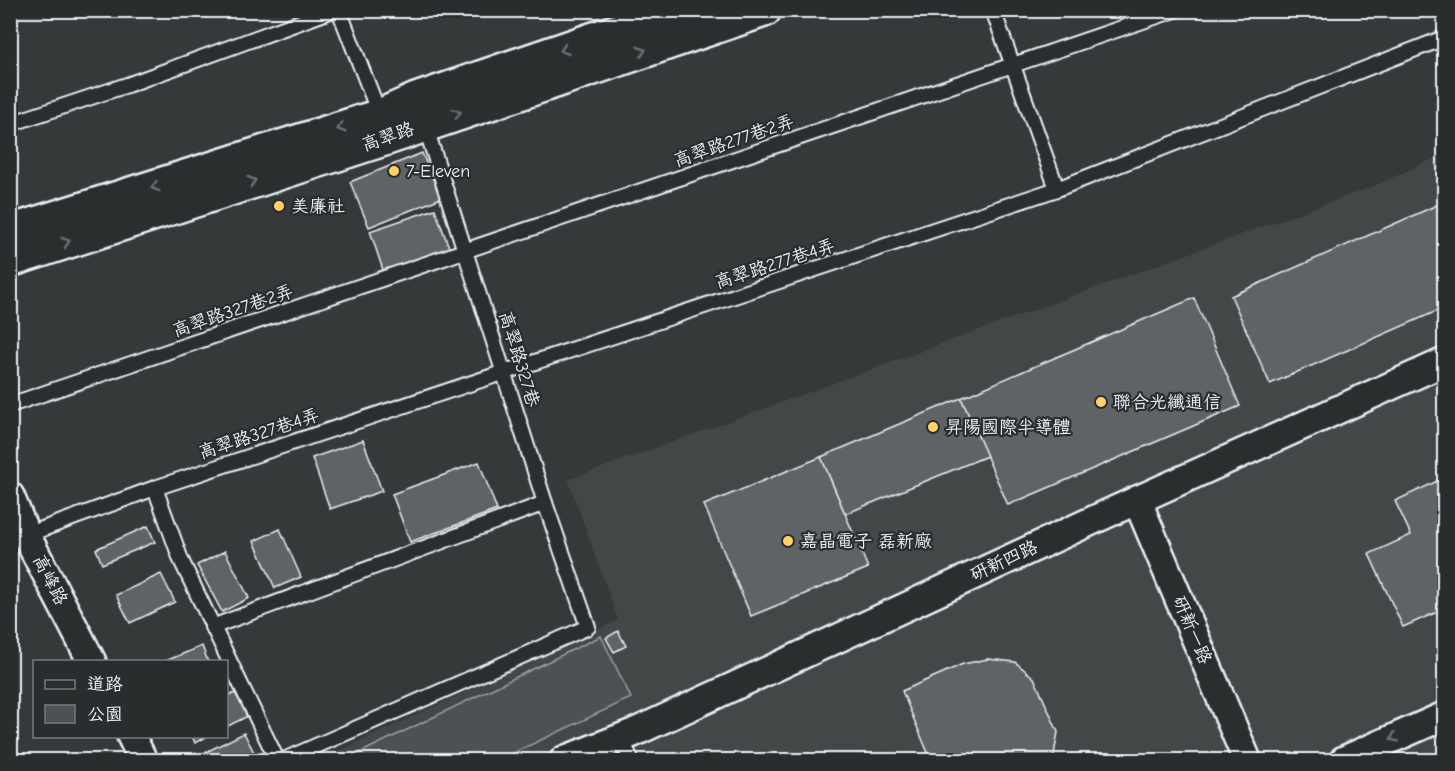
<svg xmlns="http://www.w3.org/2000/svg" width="1455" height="771" viewBox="0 0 1455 771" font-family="'Comic Neue','LXGW WenKai TC',sans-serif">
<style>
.built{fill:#424647}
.green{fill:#4d5152;stroke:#9aa1a5;stroke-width:1.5}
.building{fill:#5f6365;stroke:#e8f1f8;stroke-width:1.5}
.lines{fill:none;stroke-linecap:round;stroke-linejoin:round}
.service-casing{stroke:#e8f1f8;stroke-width:18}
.minor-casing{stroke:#e8f1f8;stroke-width:32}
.tertiary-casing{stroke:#e8f1f8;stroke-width:38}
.service{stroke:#2a2d2e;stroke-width:14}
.minor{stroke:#2a2d2e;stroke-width:27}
.tertiary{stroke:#2a2d2e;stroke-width:33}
.oneway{stroke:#6c7275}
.poi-dot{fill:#ffd166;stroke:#2a2d2e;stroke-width:2}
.labels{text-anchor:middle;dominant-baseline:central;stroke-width:4.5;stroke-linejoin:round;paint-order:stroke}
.street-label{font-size:18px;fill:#e8f1f8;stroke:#2a2d2e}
.poi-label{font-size:18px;fill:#e8f1f8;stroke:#2a2d2e;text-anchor:start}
</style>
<rect width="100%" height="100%" fill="#35393a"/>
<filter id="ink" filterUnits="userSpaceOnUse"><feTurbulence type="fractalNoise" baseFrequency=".0167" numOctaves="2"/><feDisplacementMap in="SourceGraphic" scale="12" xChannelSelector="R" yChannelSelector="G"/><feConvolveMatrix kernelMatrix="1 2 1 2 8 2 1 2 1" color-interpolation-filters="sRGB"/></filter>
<g filter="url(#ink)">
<!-- built -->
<path class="built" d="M1444,154V760H320L618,620L568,480L1371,187Z"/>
<!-- green -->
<path class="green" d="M601,636L631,698L498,760H345Z"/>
<!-- building -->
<g class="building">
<path d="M422,153L441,198L369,227L350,182Z"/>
<path d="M1444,202V308L1270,384L1231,296Z"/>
<path d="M435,209L450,250L384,273L370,231Z"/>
<path d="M1194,298L1240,406L1008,505L961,398Z"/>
<path d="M961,398L987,456L845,514L821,457Z"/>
<path d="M363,440L382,491L330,509L312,458Z"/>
<path d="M821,457L868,568L751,616L704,505Z"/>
<path d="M479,462L497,510L410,542L392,494Z"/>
<path d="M1444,478V609L1403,627L1369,554L1411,535L1395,501Z"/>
<path d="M148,526L155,542L102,564L96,549Z"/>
<path d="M280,529L301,577L275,588L254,541Z"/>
<path d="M225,551L249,598L222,612L197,565Z"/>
<path d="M161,574L175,602L130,623L116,595Z"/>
<path d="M618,631L626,646L614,652L606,638Z"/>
<path d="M202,646L208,662H163Z"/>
<path d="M988,659L1015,662L1034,678L1058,732L1053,760H931L902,691L963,664Z"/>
<path d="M235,693L248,716L226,727V697Z"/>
<path d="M244,733L258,760H206L202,754Z"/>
<path d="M192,736H208L195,743Z"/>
</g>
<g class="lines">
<!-- service casing -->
<g class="service-casing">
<g id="service">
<path d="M339,10L380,116"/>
<path d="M993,10L1057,189"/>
<path d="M10,124L127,85L333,10"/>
<path d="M10,405L1175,10"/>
<path d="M155,488L181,560L277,760"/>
<path d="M26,535L155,488L1057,189L1444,38"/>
<path d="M212,627L545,503"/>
<path d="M621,737L631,760"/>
<path d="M284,760L588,627L545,503L425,125"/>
</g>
</g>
<!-- minor casing -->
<g class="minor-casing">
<g id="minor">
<path d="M10,496L26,535L92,662"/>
<path d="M1137,500L1247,760"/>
<path d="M131,736L143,760"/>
<path d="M564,760L633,733L1113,511L1444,362"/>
<path d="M1344,760L1444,716"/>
</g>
</g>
<!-- tertiary casing -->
<g class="tertiary-casing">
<g id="tertiary">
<path d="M10,232L380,116L416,100L679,10"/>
<path d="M10,260L387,138L764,10"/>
</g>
</g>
<!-- service -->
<use href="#service" class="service"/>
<!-- minor -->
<use href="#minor" class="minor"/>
<!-- tertiary -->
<use href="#tertiary" class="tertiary"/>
</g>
<!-- one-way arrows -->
<defs><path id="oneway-chevron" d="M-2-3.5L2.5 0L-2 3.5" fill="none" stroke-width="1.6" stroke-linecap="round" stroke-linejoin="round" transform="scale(1.5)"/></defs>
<g class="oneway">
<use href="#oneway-chevron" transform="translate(564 50) rotate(161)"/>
<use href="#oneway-chevron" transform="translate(642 51) rotate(-18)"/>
<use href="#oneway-chevron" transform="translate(457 113) rotate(-18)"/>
<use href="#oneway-chevron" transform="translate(341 128) rotate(163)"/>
<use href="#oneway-chevron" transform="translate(252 181) rotate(-18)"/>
<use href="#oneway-chevron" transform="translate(155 187) rotate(162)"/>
<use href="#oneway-chevron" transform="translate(66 242) rotate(-18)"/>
<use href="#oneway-chevron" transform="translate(1394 738) rotate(156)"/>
</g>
</g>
<!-- markers -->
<g class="poi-dot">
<circle cx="394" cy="171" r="6"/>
<circle cx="279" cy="206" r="6"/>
<circle cx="1101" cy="402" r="6"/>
<circle cx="933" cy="427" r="6"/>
<circle cx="788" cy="541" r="6"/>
</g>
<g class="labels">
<!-- street labels -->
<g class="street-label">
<text transform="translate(388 137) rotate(-19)">高翠路</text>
<text transform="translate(734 141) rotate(-19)">高翠路277巷2弄</text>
<text transform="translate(775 264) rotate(-18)">高翠路277巷4弄</text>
<text transform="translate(233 311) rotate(-19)">高翠路327巷2弄</text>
<text transform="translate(519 359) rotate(73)">高翠路327巷</text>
<text transform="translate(259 434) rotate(-18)">高翠路327巷4弄</text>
<text transform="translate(1004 561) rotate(-25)">研新四路</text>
<text transform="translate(50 580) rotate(63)">高峰路</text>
<text transform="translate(1192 630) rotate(67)">研新一路</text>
</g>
<!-- poi labels -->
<g class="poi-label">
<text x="406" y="171">7-Eleven</text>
<text x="291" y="206">美廉社</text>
<text x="1113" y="402">聯合光纖通信</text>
<text x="945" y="427">昇陽國際半導體</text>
<text x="800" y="541">嘉晶電子 磊新廠</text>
</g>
</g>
<!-- margin -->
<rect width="1455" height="771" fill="none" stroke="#2a2d2e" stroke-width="36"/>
<rect x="18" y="18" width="1419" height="735" fill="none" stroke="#e8f1f8" stroke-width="2" filter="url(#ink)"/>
<!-- legend -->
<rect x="33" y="660" width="195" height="78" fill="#2a2d2e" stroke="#767b7f" stroke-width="1.5"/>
<rect x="45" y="680" width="30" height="9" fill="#2a2d2e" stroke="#767b7f" stroke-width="1.5"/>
<text x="87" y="690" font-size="18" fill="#e8f1f8">道路</text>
<rect x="45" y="705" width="30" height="18" fill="#4d5152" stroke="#767b7f" stroke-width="1.5"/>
<text x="87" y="720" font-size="18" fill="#e8f1f8">公園</text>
</svg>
